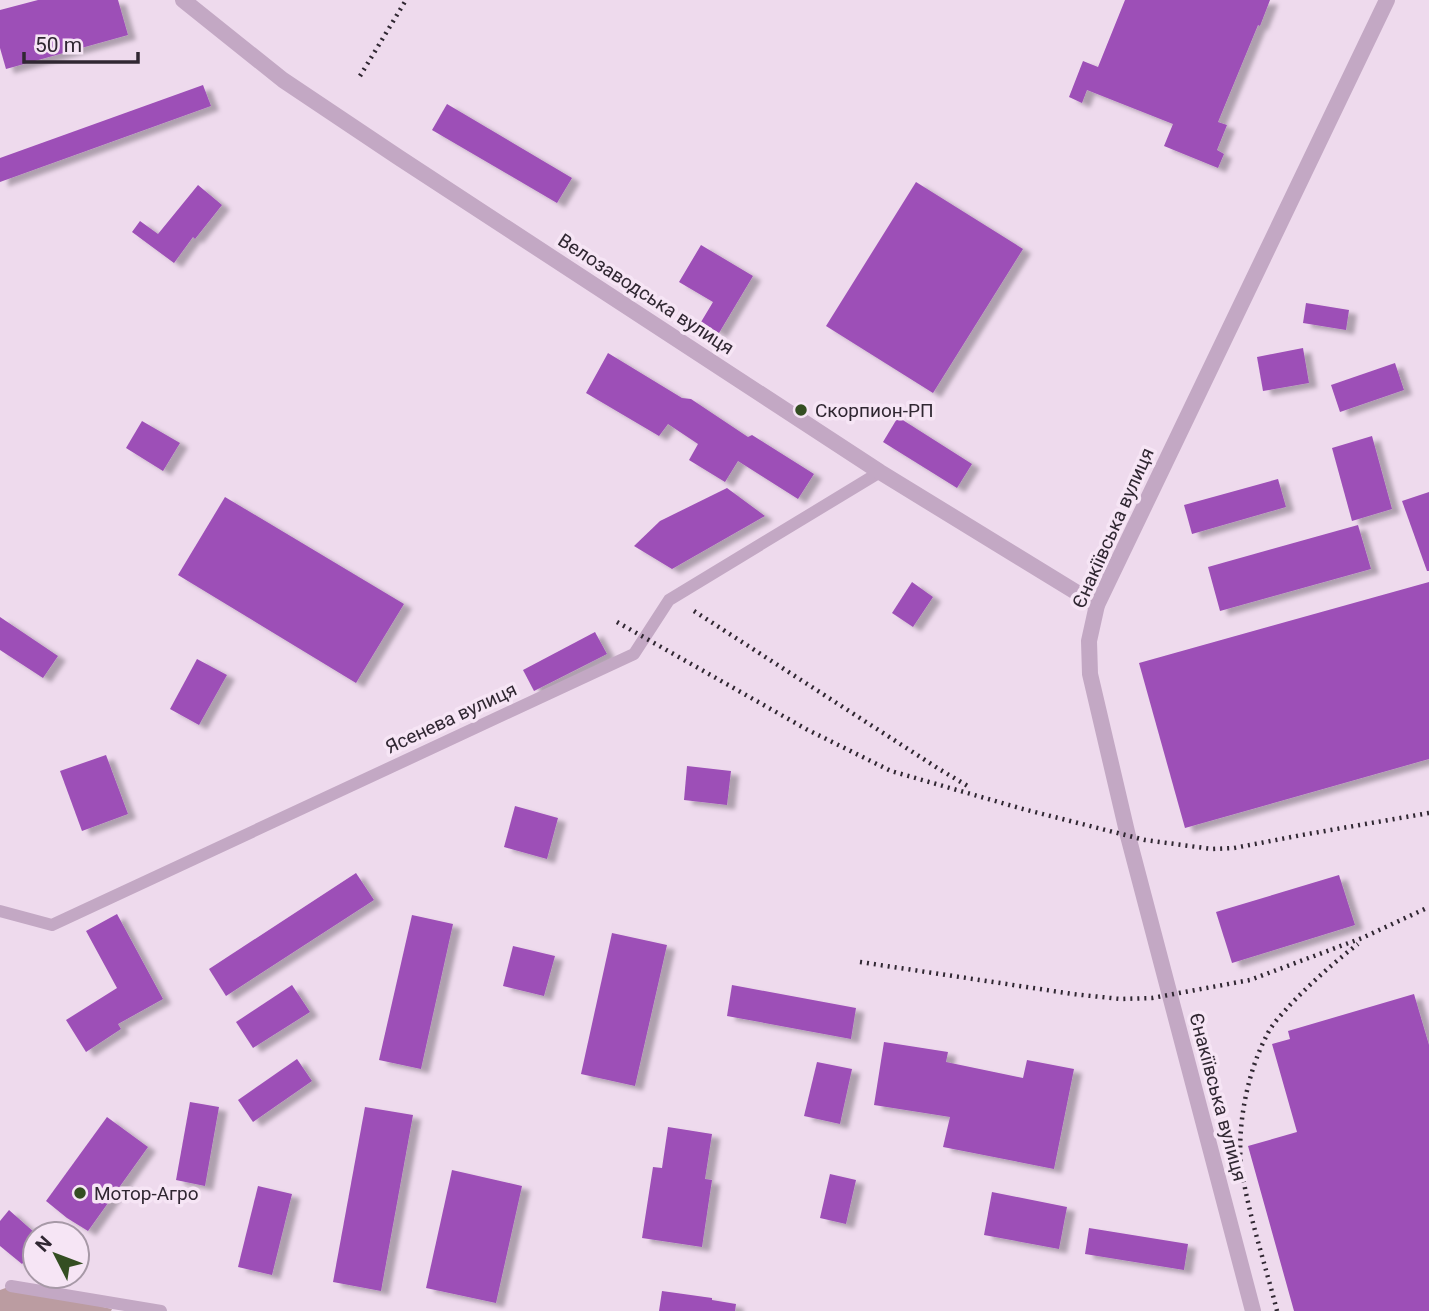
<svg xmlns="http://www.w3.org/2000/svg" width="1429" height="1311" viewBox="0 0 1429 1311" font-family="Roboto,sans-serif">
<style>
.green{fill:#bb9ca1}
.building{fill:#9d4fb7;filter:url(#shadow)}
.lines{fill:none;stroke-linecap:round;stroke-linejoin:round}
.minor{stroke:#c3a8c4;stroke-width:12}
.tertiary{stroke:#c3a8c4;stroke-width:16}
.rail{stroke:#302732;stroke-width:4.5;stroke-dasharray:2 5;stroke-linecap:butt}
.poi-dot{fill:#344e22;stroke:#f6e5f5;stroke-width:2.5}
.labels{text-anchor:middle;dominant-baseline:central;stroke-width:7;stroke-linejoin:round;paint-order:stroke}
.street-label{font-size:19px;fill:#302732;stroke:#f6e5f5}
.poi-label{font-size:19px;fill:#302732;stroke:#f6e5f5;text-anchor:start}
</style>
<defs>
<filter id="shadow"><feDropShadow dx="8" dy="4.5" stdDeviation="2" flood-color="#0004"/></filter>
</defs>
<rect width="100%" height="100%" fill="#eedaed"/>
<!-- green -->
<path class="green" d="M11,1286L112,1309L111,1311H0V1290Z"/>
<!-- building -->
<g class="building">
<path d="M38,0H118L128,35L6,69L0,48V10Z"/>
<path d="M1125,0H1270L1260,26L1258,25L1218,122L1227,125L1217,150L1224,154L1218,168L1164,146L1173,124L1087,90L1082,103L1069,97L1083,61L1098,67Z"/>
<path d="M203,85L211,106L0,182V158Z"/>
<path d="M447,104L572,178L557,203L432,130Z"/>
<path d="M916,182L1023,249L933,393L826,326Z"/>
<path d="M198,185L222,205L195,239L193,237L174,263L132,232L140,221L158,234Z"/>
<path d="M701,245L753,276L719,333L701,322L713,302L679,282Z"/>
<path d="M1306,303L1349,310L1346,330L1303,323Z"/>
<path d="M1303,348L1309,383L1263,391L1257,357Z"/>
<path d="M608,353L682,398L691,399L748,437L752,435L814,474L798,499L738,461L725,482L689,460L698,444L668,424L659,436L586,393Z"/>
<path d="M1395,363L1404,390L1340,412L1331,385Z"/>
<path d="M898,417L972,464L957,488L883,442Z"/>
<path d="M142,421L180,443L163,471L126,448Z"/>
<path d="M1372,436L1392,509L1352,521L1332,448Z"/>
<path d="M1278,479L1286,507L1192,534L1184,505Z"/>
<path d="M727,488L765,516L672,569L634,546L660,521Z"/>
<path d="M1429,492V571H1427L1402,501Z"/>
<path d="M225,497L404,604L356,683L178,575Z"/>
<path d="M1358,525L1371,569L1220,611L1208,567Z"/>
<path d="M912,582L933,597L913,627L892,613Z"/>
<path d="M1429,582V759L1185,828L1139,663Z"/>
<path d="M0,617L58,656L43,678L0,650Z"/>
<path d="M595,632L607,654L534,691L523,670Z"/>
<path d="M197,659L227,675L199,725L170,709Z"/>
<path d="M106,755L128,814L82,831L60,771Z"/>
<path d="M687,766L731,771L727,805L684,800Z"/>
<path d="M515,806L558,818L547,859L504,847Z"/>
<path d="M356,873L374,900L226,996L209,969Z"/>
<path d="M1339,875L1355,925L1232,963L1216,912Z"/>
<path d="M117,914L163,999L118,1024L121,1029L86,1052L66,1020L117,988L86,931Z"/>
<path d="M412,915L453,924L421,1069L379,1060Z"/>
<path d="M612,933L667,945L635,1086L581,1074Z"/>
<path d="M513,946L555,956L544,996L503,986Z"/>
<path d="M292,985L310,1012L253,1048L236,1022Z"/>
<path d="M732,985L856,1008L851,1039L727,1016Z"/>
<path d="M1414,994L1429,1045V1311H1294L1248,1146L1297,1132L1272,1044L1290,1039L1288,1031Z"/>
<path d="M884,1042L948,1052L946,1062L1023,1078L1027,1060L1074,1069L1054,1169L943,1147L950,1117L874,1105Z"/>
<path d="M297,1059L312,1081L253,1122L238,1100Z"/>
<path d="M817,1062L852,1069L840,1124L804,1116Z"/>
<path d="M190,1102L219,1107L205,1186L176,1180Z"/>
<path d="M365,1107L413,1115L381,1291L333,1282Z"/>
<path d="M107,1117L148,1147L88,1231L67,1218L46,1201Z"/>
<path d="M668,1127L712,1134L705,1179L712,1180L702,1247L642,1238L653,1167L662,1168Z"/>
<path d="M452,1170L522,1186L496,1303L426,1288Z"/>
<path d="M830,1174L856,1180L846,1224L820,1218Z"/>
<path d="M258,1186L292,1194L272,1275L238,1267Z"/>
<path d="M992,1192L1067,1207L1059,1249L984,1235Z"/>
<path d="M9,1210L35,1233V1249L22,1264L0,1246V1221Z"/>
<path d="M1089,1228L1188,1244L1184,1270L1085,1254Z"/>
<path d="M662,1291L712,1298V1300L736,1304L735,1311H659Z"/>
</g>
<g class="lines">
<!-- minor -->
<g class="minor">
<path d="M0,911L52,925L634,654L669,600L880,472"/>
<path d="M11,1286L161,1311"/>
</g>
<!-- tertiary -->
<g class="tertiary">
<path d="M183,0L283,80L398,157L880,472L1097,605"/>
<path d="M1253,1311L1128,836L1090,674L1089,641L1097,605L1387,0"/>
</g>
<!-- rail -->
<g class="rail">
<path d="M360,76L406,0"/>
<path d="M694,611L939,769L971,788"/>
<path d="M617,622L806,729L891,771L1023,809L1145,840L1212,849L1234,848L1302,835L1429,813"/>
<path d="M860,962L1073,994L1120,999L1152,998L1250,980L1362,938L1429,907"/>
<path d="M1277,1311C1265,1263 1248,1214 1241,1165C1237,1125 1248,1070 1267,1035C1272,1024 1282,1014 1290,1005C1311,983 1333,963 1358,944"/>
</g>
</g>
<!-- markers -->
<g class="poi-dot">
<circle cx="801" cy="410" r="7"/>
<circle cx="80" cy="1193" r="7"/>
</g>
<g class="labels">
<!-- street labels -->
<g class="street-label">
<text transform="translate(646 294) rotate(33)">Велозаводська вулиця</text>
<text transform="translate(1113 528) rotate(-66)">Єнакіївська вулиця</text>
<text transform="translate(451 718) rotate(-25)">Ясенева вулиця</text>
<text transform="translate(1218 1097) rotate(75)">Єнакіївська вулиця</text>
</g>
<!-- poi labels -->
<g class="poi-label">
<text x="815" y="410">Скорпион-РП</text>
<text x="94" y="1193">Мотор-Агро</text>
</g>
</g>
<!-- north arrow -->
<g transform="translate(56 1255) rotate(312)"><circle r="33" fill="#f6e5f5" stroke="#a799a7" stroke-width="2"/>
<path d="M0-5L12 26L0 18L-12 26Z" fill="#344e22"/>
<text y="-10" font-size="19" font-weight="bold" text-anchor="middle" fill="#302732">N</text>
</g>
<!-- scale -->
<path d="M24 52v10h114v-10" fill="none" stroke="#302732" stroke-width="3.5"/>
<text x="35" y="52" font-size="21" fill="#302732" stroke="#f6e5f5" stroke-width="5" paint-order="stroke">50 m</text>
</svg>
